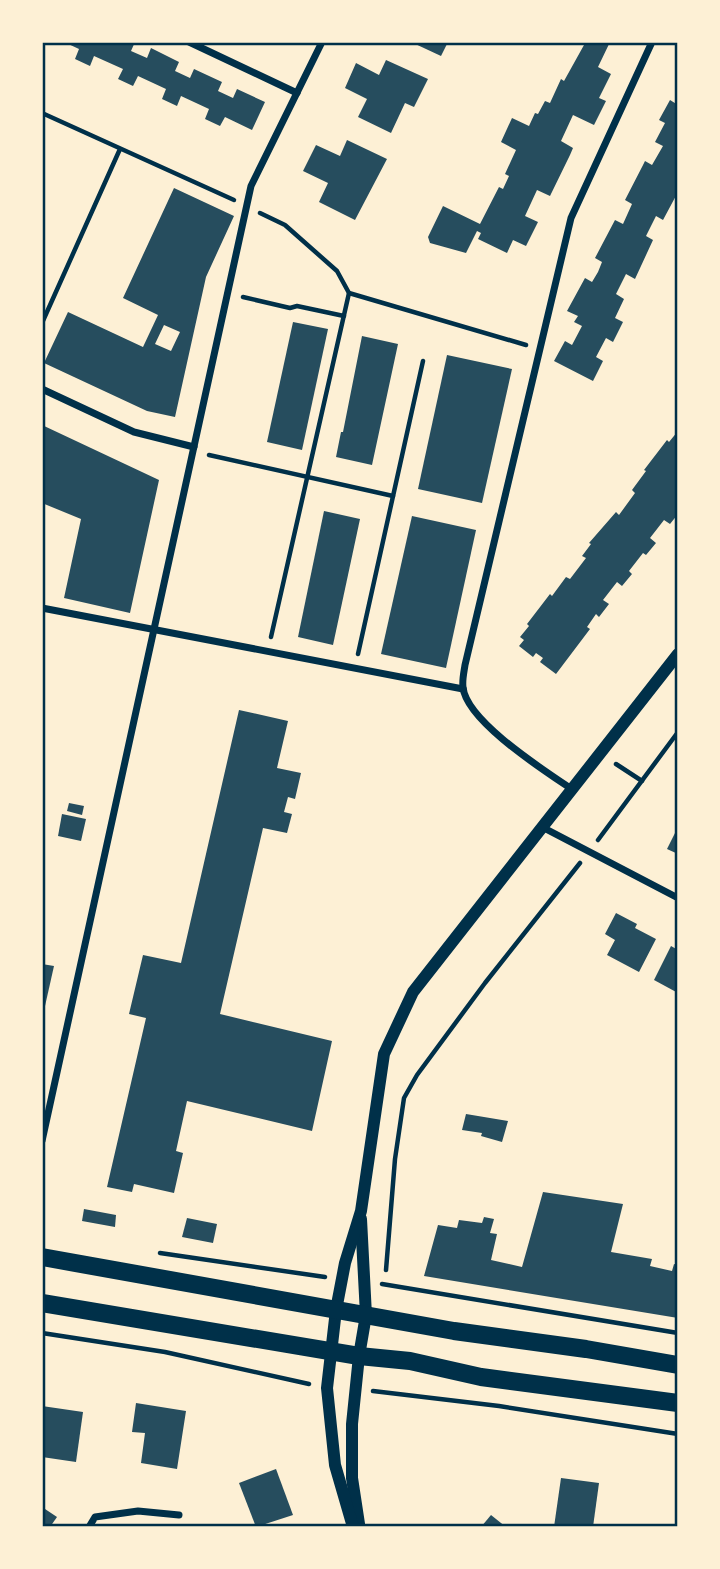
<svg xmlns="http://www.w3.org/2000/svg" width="720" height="1569" viewBox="0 0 720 1569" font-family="'Titillium Web',sans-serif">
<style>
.building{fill:#264d5e;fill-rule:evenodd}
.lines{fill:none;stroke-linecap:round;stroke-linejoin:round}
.path{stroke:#003049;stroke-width:4.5}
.minor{stroke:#003049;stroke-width:7}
.tertiary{stroke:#003049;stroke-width:12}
.primary{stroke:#003049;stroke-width:18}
.neatline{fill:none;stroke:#003049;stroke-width:2.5}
</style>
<rect width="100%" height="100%" fill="#fdf0d5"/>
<!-- building -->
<g class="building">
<path d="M64,42H135L131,51L147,58L151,48L179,62L175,71L190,78L194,69L222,82L218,91L233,98L237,89L265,102L252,130L225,117L220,126L205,119L209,109L181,96L177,106L162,99L166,89L138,76L133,86L118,79L123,69L94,56L90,66L75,59L79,49Z"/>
<path d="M411,42H448L441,56Z"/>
<path d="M580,42H610L598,67L611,74L599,98L606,101L594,125L573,115L561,141L573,148L570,155L550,196L537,190L525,216L538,222L526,246L513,240L507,253L478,239L481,233L477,231L466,253L430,243L428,237L443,206L480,224L499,187L503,189L509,176L505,174L516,150L501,142L512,118L529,126L535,113L538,114L545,101L550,103L561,79L564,81L584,45Z"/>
<path d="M386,60L428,79L414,107L405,103L391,133L358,117L367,99L345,88L356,63L379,75Z"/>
<path d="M670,100L678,105V173L676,177L678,178V192L663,220L656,216L646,236L653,240L635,279L626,274L616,294L624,299L615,318L623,322L613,342L606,338L596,357L603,361L593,381L554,361L565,341L572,345L582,326L574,322L578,316L567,311L585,278L592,282L598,272L602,262L595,258L615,220L623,224L632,204L625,200L642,167L645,161L652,165L663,146L655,142L665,123L659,120Z"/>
<path d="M347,140L387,159L355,220L319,202L328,183L303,171L316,145L340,156Z"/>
<path d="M174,188L234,216L206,277L175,417L147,411L44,363L68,312L143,347L158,315L123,298ZM164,325L180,332L171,351L155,344Z"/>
<path d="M293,322L328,329L302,450L267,442Z"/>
<path d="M362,336L398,344L372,465L336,457L341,432H343Z"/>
<path d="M447,355L512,369L482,503L418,489Z"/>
<path d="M42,425L159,480L130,613L64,598L81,519L42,503Z"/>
<path d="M678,431V507L676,509L678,514L670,524L664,520L650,538L656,543L646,555L643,553L629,571L632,574L622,586L617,582L603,600L609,604L599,617L596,614L587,627L590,629L556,674L540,662L543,658L536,653L533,657L519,646L524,640L520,637L529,626L527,624L550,594L552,596L566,577L570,579L586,558L582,556L591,544L589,543L616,512L619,515L635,493L632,490L646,471L644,470L667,440L669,442Z"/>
<path d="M324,511L360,519L333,645L298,637Z"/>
<path d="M412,516L476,530L446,668L381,654Z"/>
<path d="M239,710L288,721L277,768L301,773L295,799L288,797L284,812L292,814L287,833L263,828L220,1014L332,1041L312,1131L187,1101L176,1151L183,1153L174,1193L134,1184L132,1192L107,1187L146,1018L129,1014L143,955L181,963Z"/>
<path d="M69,803L84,806L82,815L67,811Z"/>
<path d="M62,814L86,819L81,841L58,836Z"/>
<path d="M678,827V854L667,849Z"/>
<path d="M616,913L637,924L635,928L656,939L639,972L607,955L615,940L605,934Z"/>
<path d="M671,946L678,950V993L654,980Z"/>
<path d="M42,964L54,966L43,1015H42Z"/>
<path d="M466,1114L508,1121L502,1142L481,1136L482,1133L462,1130Z"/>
<path d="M543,1192L623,1204L611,1252L652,1259L650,1266L672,1271L674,1264L678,1265V1318L424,1276L438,1225L457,1228L459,1220L482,1223L484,1217L494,1219L490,1233L497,1234L491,1260L522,1267Z"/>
<path d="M84,1209L116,1215L115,1227L82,1221Z"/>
<path d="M187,1218L217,1224L213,1243L182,1237Z"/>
<path d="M136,1403L186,1411L177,1469L141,1463L145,1433L132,1432Z"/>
<path d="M42,1406L83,1412L76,1462L42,1457Z"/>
<path d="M276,1469L293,1515L256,1527L239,1483Z"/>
<path d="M561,1478L599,1483L593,1527H554Z"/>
<path d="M42,1507L57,1517L50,1527H42Z"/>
<path d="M491,1515L506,1527H481Z"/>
</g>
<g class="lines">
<!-- path -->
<g class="path">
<path d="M42,113L234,200"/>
<path d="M260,213L285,225L337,271L349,293L526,345"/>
<path d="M243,297L290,308L297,306L344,316"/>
<path d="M42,323L120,149"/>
<path d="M209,455L393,496"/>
<path d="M271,637L349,293"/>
<path d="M358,654L423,361"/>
<path d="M616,764L642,781"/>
<path d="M598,840L678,732"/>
<path d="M160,1253L325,1277"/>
<path d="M386,1270L395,1159L404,1098L417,1075L485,983L580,863"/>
<path d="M382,1284L678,1333"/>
<path d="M42,1333L165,1352L309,1384"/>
<path d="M373,1391L499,1406L678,1434"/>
</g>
<!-- minor -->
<g class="minor">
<path d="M189,42L297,93"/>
<path d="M42,389L134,432L194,447"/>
<path d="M42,608L463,689"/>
<path d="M573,790C545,771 466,721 463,687C462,680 464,672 465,665L571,218L652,42"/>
<path d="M542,827L678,898"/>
<path d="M42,1141L251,186L322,42"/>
<path d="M89,1527L95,1517L138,1511L179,1515"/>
</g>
<!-- tertiary -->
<g class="tertiary">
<path d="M359,1524L352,1478V1424L359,1356L366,1315L361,1219"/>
<path d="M353,1527L335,1465L327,1388L336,1310L345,1263L361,1211L384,1054L413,992L678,654"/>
</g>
<!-- primary -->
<g class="primary">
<path d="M42,1257L454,1331L586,1349L678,1365"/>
<path d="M42,1303L359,1356L410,1361L481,1377L678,1403"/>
</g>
</g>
<!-- border -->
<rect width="720" height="1569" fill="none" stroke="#fdf0d5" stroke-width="88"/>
<rect x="44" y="44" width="632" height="1481" class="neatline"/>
</svg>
